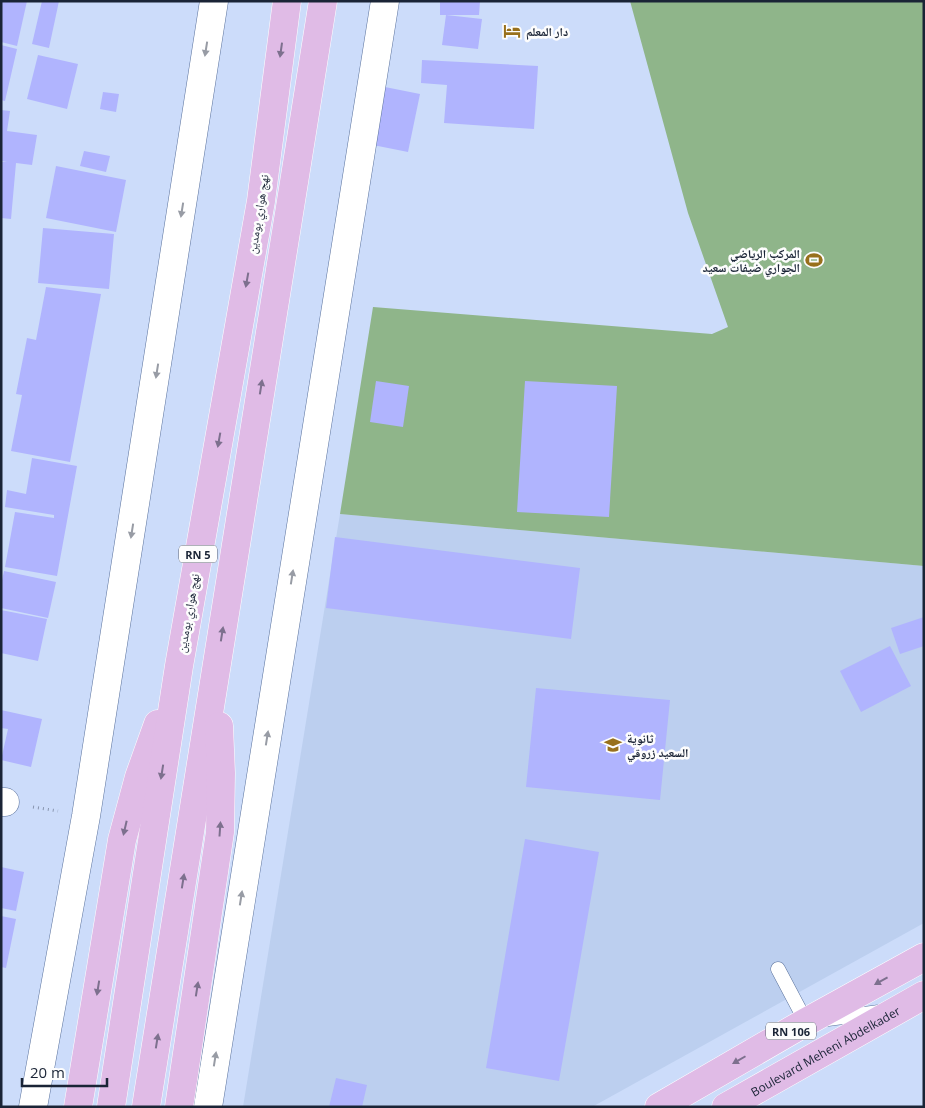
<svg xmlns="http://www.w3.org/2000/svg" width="925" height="1108" viewBox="0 0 925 1108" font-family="'Open Sans','Noto Naskh Arabic',sans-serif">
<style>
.built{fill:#bccfef}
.green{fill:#8fb58a}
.building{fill:#b0b4fe}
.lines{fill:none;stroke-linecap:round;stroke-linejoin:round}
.service-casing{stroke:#59719c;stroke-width:15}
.minor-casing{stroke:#59719c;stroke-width:29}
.primary-casing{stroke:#fff;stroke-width:29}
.path{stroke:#8895af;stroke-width:3;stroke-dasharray:1 4;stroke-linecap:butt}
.service{stroke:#fff;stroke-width:14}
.minor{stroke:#fff;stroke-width:28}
.primary{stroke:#e0bbe6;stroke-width:28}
.oneway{fill:#989ca5}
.oneway2{fill:#7d708e}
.labels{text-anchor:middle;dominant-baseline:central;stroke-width:5;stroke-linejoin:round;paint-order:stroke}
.shield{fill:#fdfdfd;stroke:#5e6572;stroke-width:1}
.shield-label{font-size:11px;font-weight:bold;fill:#1a2436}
.poi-label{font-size:12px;font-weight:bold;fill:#1a2436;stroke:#fdfdfd;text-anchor:start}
.street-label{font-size:12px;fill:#1a2436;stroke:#fdfdfd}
</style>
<rect width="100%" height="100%" fill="#ccdcfa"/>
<!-- built -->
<path class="built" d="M340,514L924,566V923L592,1107H243Z"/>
<!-- green -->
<path class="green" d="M630,1H924V566L340,514L373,307L712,334L728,327L688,213Z"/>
<!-- building -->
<g class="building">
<path d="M1,1H27L17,46L1,42Z"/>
<path d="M42,1H59L49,48L32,44Z"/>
<path d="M440,1H480L479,15H440Z"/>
<path d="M446,15L482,19L478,49L442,45Z"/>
<path d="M1,45L17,49L5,101L1,100Z"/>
<path d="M38,55L78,64L67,109L27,99Z"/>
<path d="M422,60L538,66L534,129L444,123L447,85L421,83Z"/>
<path d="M385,87L420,94L408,152L373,145Z"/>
<path d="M103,92L119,94L116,112L100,109Z"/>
<path d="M1,110L10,111L7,131L37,135L32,165L16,163L11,219L1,218V162H7L1,161Z"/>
<path d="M84,151L110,156L106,172L80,166Z"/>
<path d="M56,166L126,180L116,232L46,218Z"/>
<path d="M43,228L114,234L109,289L38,283Z"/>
<path d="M46,287L101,294L70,462L11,451L22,395L16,394L27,338L36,340Z"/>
<path d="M376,381L409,386L403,427L370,422Z"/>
<path d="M525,381L617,386L609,517L517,512Z"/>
<path d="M32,458L77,466L57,576L5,567L15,512L54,518V515L5,507L7,490L26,494Z"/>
<path d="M335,537L580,568L571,639L326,608Z"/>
<path d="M4,571L56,582L48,618L1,608V585Z"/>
<path d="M1,610L47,619L38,661L1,653Z"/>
<path d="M924,617V646L900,654L891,628Z"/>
<path d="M890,646L911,686L861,712L840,671Z"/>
<path d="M536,688L670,700L660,800L526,787Z"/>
<path d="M1,710L42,719L31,767L1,760L8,729L1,728Z"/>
<path d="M525,839L599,852L559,1081L486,1068Z"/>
<path d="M1,867L24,872L16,911L1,908Z"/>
<path d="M1,916L16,919L6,968L1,967Z"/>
<path d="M336,1078L367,1085L362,1107H329Z"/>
</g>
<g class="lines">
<!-- service casing -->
<g class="service-casing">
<path id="service" d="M778,969L806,1022L879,1012"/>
</g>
<!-- minor casing -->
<g class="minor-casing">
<g id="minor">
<path d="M1,802H5"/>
<path d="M33,1107L86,816L214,1"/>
<path d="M208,1107L385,1"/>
</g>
</g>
<!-- primary casing -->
<g class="primary-casing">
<g id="primary">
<path d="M78,1107L122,840L139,777L158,724"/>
<path d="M111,1107L179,666L261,201L287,1"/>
<path d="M146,1107L323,1"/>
<path d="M179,1107L220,832L221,773L219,726"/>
<path d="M659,1107L806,1022L924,957"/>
<path id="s1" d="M726,1107L924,995"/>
</g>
</g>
<!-- path -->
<path class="path" d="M33,807L58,811"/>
<!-- service -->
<use href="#service" class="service"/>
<!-- minor -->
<use href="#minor" class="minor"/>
<!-- primary -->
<use href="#primary" class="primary"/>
</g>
<!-- one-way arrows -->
<defs><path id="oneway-solid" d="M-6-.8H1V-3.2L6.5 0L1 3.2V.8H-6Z" transform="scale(1.25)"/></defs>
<g class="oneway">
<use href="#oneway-solid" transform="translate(206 49) rotate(99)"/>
<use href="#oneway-solid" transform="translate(182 210) rotate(99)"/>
<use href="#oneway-solid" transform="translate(157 371) rotate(99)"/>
<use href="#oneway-solid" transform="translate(132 531) rotate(99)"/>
<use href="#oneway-solid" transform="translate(292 577) rotate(-81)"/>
<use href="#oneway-solid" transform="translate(267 738) rotate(-81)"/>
<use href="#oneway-solid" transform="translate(241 898) rotate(-81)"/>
<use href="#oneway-solid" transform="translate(215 1059) rotate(-81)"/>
</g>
<g class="oneway2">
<use href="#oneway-solid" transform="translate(281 50) rotate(98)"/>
<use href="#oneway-solid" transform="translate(247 280) rotate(100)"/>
<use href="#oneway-solid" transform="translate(261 387) rotate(-81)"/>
<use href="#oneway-solid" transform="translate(219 440) rotate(100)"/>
<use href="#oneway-solid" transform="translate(222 634) rotate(-81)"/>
<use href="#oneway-solid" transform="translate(162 772) rotate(99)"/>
<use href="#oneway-solid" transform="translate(125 828) rotate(103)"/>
<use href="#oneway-solid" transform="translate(220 829) rotate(-86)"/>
<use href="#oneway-solid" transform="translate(183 881) rotate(-81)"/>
<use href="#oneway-solid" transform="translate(881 981) rotate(151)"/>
<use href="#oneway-solid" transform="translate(98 988) rotate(99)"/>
<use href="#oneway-solid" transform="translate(197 989) rotate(-81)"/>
<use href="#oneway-solid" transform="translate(157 1041) rotate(-81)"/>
<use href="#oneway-solid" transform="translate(739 1060) rotate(150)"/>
</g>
<!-- icons -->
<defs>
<g id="hotel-bare" transform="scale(1.35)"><path d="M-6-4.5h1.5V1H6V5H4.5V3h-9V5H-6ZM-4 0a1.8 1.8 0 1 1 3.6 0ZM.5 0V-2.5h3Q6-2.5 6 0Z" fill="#98701c" stroke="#fdfdfd" stroke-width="2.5" paint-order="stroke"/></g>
<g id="stadium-bare" transform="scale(1.35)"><path d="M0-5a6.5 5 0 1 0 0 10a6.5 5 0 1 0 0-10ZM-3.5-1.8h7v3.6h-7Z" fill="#98701c" stroke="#fdfdfd" stroke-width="2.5" paint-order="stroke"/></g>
<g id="school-bare" transform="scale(1.35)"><path d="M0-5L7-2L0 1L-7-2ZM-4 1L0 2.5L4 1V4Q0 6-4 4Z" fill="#98701c" stroke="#fdfdfd" stroke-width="2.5" paint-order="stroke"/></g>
</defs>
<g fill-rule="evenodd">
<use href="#hotel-bare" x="512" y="31"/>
<use href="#stadium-bare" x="814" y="260"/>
<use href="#school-bare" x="613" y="745"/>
</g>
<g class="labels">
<!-- shield labels -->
<g class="shield">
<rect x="179" y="545.5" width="38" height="17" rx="4"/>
<rect x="766" y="1022.5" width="50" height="17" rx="4"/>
</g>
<g class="shield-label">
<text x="198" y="554">RN 5</text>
<text x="791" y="1031">RN 106</text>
</g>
<!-- poi labels -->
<g class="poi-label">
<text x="526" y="31">دار المعلم</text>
<text x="800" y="253" text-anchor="end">المركب الرياضي<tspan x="800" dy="14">الجواري ضيفات سعيد</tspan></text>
<text x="627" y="738">ثانوية<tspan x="627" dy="14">السعيد زروقي</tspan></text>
</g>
<!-- street labels -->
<g class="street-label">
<text transform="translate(258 214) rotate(-81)">نهج هواري بومدين</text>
<text transform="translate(188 613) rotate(-80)">نهج هواري بومدين</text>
<text stroke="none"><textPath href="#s1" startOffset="114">Boulevard Meheni Abdelkader</textPath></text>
</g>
</g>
<!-- border -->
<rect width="925" height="1108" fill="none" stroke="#1a2436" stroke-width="5"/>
<!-- scale -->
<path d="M22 1078v8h85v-8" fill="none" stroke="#1a2436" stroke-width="2.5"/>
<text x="30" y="1078" font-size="15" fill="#1a2436" stroke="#fdfdfd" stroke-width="4" paint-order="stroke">20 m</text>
</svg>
